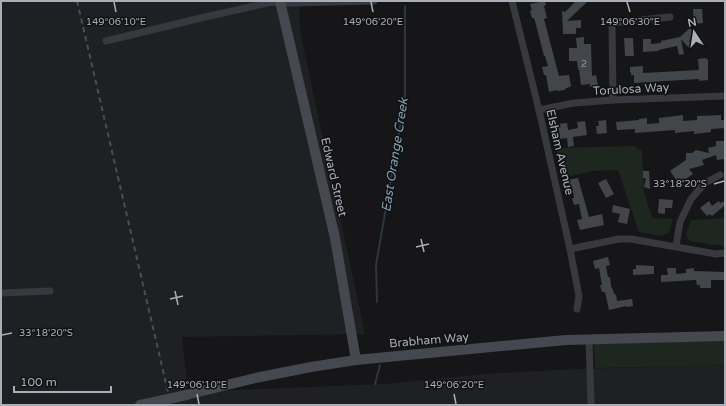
<svg xmlns="http://www.w3.org/2000/svg" width="726" height="406" viewBox="0 0 726 406" font-family="'Varela Round',sans-serif">
<style>
.built{fill:#1f2023}
.green{fill:#1e271f}
.lines{fill:none;stroke-linecap:round;stroke-linejoin:round}
.stream{stroke:#2c373d;stroke-width:2}
.building{fill:#424549}
.street{stroke:#37393e;stroke-width:7}
.secondary{stroke:#45484e;stroke-width:10}
.rail{stroke:#4a4d53;stroke-width:2;stroke-dasharray:5 4;stroke-linecap:butt}
.secondary-bridge{stroke:#45484e;stroke-width:10}
.ticks{fill:none;stroke:#a8afb9;stroke-width:1.5}
.labels{text-anchor:middle;dominant-baseline:central;stroke-width:3;stroke-linejoin:round;paint-order:stroke}
.number-label{font-size:10px;fill:#8e949d}
.street-label{font-size:12px;fill:#a8afb9;stroke:#111113}
.water-label{font-size:13px;font-style:italic;fill:#7ea0b5;stroke:#111113}
.ticks-label{font-size:10px;text-anchor:middle;fill:#a8afb9;stroke:#111113;stroke-width:3;stroke-linejoin:round;paint-order:stroke}
</style>
<rect width="100%" height="100%" fill="#161618"/>
<!-- built -->
<path class="built" d="M1,1H299L300,31L365,334L182,337L188,392L385,384L484,374L578,369L725,365V405H1Z"/>
<!-- green -->
<g class="green">
<path d="M634,146L642,151L644,192L652,218L673,219L669,232L662,236L639,232L618,170L592,171L563,178L556,148Z"/>
<path d="M725,218V245H714L690,241L686,235L691,220Z"/>
<path d="M725,340V365L595,368L594,344Z"/>
</g>
<g class="lines">
<!-- stream -->
<g class="stream">
<path d="M377,302L376,265L405,98V6"/>
<path d="M375,384L380,365"/>
</g>
</g>
<!-- building -->
<g class="building">
<path d="M545,1L546,5L544,6L547,18L544,19L559,76L569,75L571,86L565,89V90L557,91V90L549,92L546,75H544L542,67L548,66L545,56H544L535,21L534,18H532L530,11L532,10L530,4Z"/>
<path d="M576,1H588L567,21L581,20V28H576V34H563L562,11L565,12Z"/>
<path d="M693,9H702L703,23L694,24Z"/>
<path d="M690,28L696,35L689,41L694,46L690,49L681,39L684,54L679,55L677,46L658,50L659,51L643,52V39H651V44L661,43V41L680,37Z"/>
<path d="M584,37V44H591L592,76L596,75L598,86L590,87V84L581,85L579,69L578,70L577,61H569V48H577L576,38Z"/>
<path d="M624,38H633L634,56H625Z"/>
<path d="M706,58L708,60V80L699,81V79L634,83V75H631V72H630V67L643,66V73L699,70L698,59Z"/>
<path d="M683,115V121L697,120V116L721,115V120H725V128L711,129V132L694,134V131L675,133V130L635,133V129L617,130L616,122L639,120V119L647,118V124L659,123V118Z"/>
<path d="M606,120L607,133L597,134L596,126H599L598,121Z"/>
<path d="M585,121L587,135L573,137L574,146L568,147L567,138L560,139L558,124L567,123L568,130L578,128L577,122Z"/>
<path d="M716,141H725V159L717,160L716,155L702,160L704,165L689,169L693,174L683,181L682,180L680,181H677L670,171L686,160V153H692L696,150L709,153L708,148L716,146Z"/>
<path d="M643,171H649L650,189L644,187L646,178H643Z"/>
<path d="M578,178L589,217L602,214L604,225L580,230L577,220L582,219L579,204L574,205L572,198H574L572,186H570L568,180Z"/>
<path d="M606,179L614,194L606,198L598,183Z"/>
<path d="M659,199L673,200L672,208H665V214L658,213Z"/>
<path d="M709,201L712,206L719,201L720,203L725,201V205L712,216L710,214L707,216L700,208Z"/>
<path d="M613,205L630,209L627,224L618,222L620,214L612,212Z"/>
<path d="M608,257L610,265L606,266L608,277H610L611,286L615,295L616,294L617,301L632,299L633,306L626,307V306L609,310L605,292H602L600,285H602L599,268L595,269L593,261Z"/>
<path d="M636,265L654,266V274L633,275V269H636Z"/>
<path d="M667,268H676V274L686,273V269L694,268V271L725,272V280H711V288H700V285H697L696,280L661,282V275H668Z"/>
</g>
<g class="lines">
<!-- street -->
<g class="street">
<path d="M512,1L539,110L570,249L579,296L577,309"/>
<path d="M106,41L205,17L272,2L290,3L374,1"/>
<path d="M613,100L612,23L670,17"/>
<path d="M539,110L574,103L613,100L725,96"/>
<path d="M676,246L680,222L691,199L705,183L720,175"/>
<path d="M570,249L619,239H631L716,254L725,253"/>
<path d="M1,293L50,291"/>
<path d="M589,339L591,405"/>
</g>
<!-- secondary -->
<g class="secondary">
<path d="M280,1L335,238L356,360"/>
<path d="M186,395L255,378L311,367L356,360L566,340L725,336"/>
<path d="M140,405L164,400"/>
</g>
<!-- rail -->
<path class="rail" d="M77,1L171,405"/>
<!-- secondary-bridge -->
<path class="secondary-bridge" d="M164,400L186,395"/>
</g>
<!-- ticks -->
<path class="ticks" d="M114,2L116,12M371,2L373,12M627,2L630,12M714,184L724,181M421,239L424,252M416,247L429,244M175,291L178,305M170,299L183,296M2,335L12,333M197,394L199,404M454,394L456,404"/>
<g class="labels">
<!-- number labels -->
<g class="number-label">
<text x="584" y="64">2</text>
</g>
<!-- street labels -->
<g class="street-label">
<text transform="translate(631 89) rotate(-3)">Torulosa Way</text>
<text transform="translate(560 152) rotate(77)">Elsham Avenue</text>
<text transform="translate(334 177) rotate(77)">Edward Street</text>
<text transform="translate(429 340) rotate(-5)">Brabham Way</text>
</g>
<!-- water labels -->
<g class="water-label">
<text transform="translate(395 155) rotate(-81)">East Orange Creek</text>
</g>
</g>
<g class="ticks-label">
<text x="116" y="25">149°06'10"E</text>
<text x="373" y="25">149°06'20"E</text>
<text x="630" y="25">149°06'30"E</text>
<text x="680" y="187">33°18'20"S</text>
<text x="46" y="336">33°18'20"S</text>
<text x="197" y="388">149°06'10"E</text>
<text x="454" y="388">149°06'20"E</text>
</g>
<!-- border -->
<rect width="726" height="406" fill="none" stroke="#a8afb9" stroke-width="4"/>
<!-- north arrow -->
<g transform="translate(694 32) rotate(348)" stroke="#111113" stroke-width="3" paint-order="stroke">
<path d="M0-3L7 15L0 10L-7 15Z" fill="#a8afb9"/>
<text y="-6" font-size="11" font-weight="bold" text-anchor="middle" fill="#a8afb9">N</text>
</g>
<!-- scale -->
<path d="M14 386v6h97v-6" fill="none" stroke="#a8afb9" stroke-width="2"/>
<text x="20" y="386" font-size="12" fill="#a8afb9" stroke="#111113" stroke-width="3" paint-order="stroke">100 m</text>
</svg>
